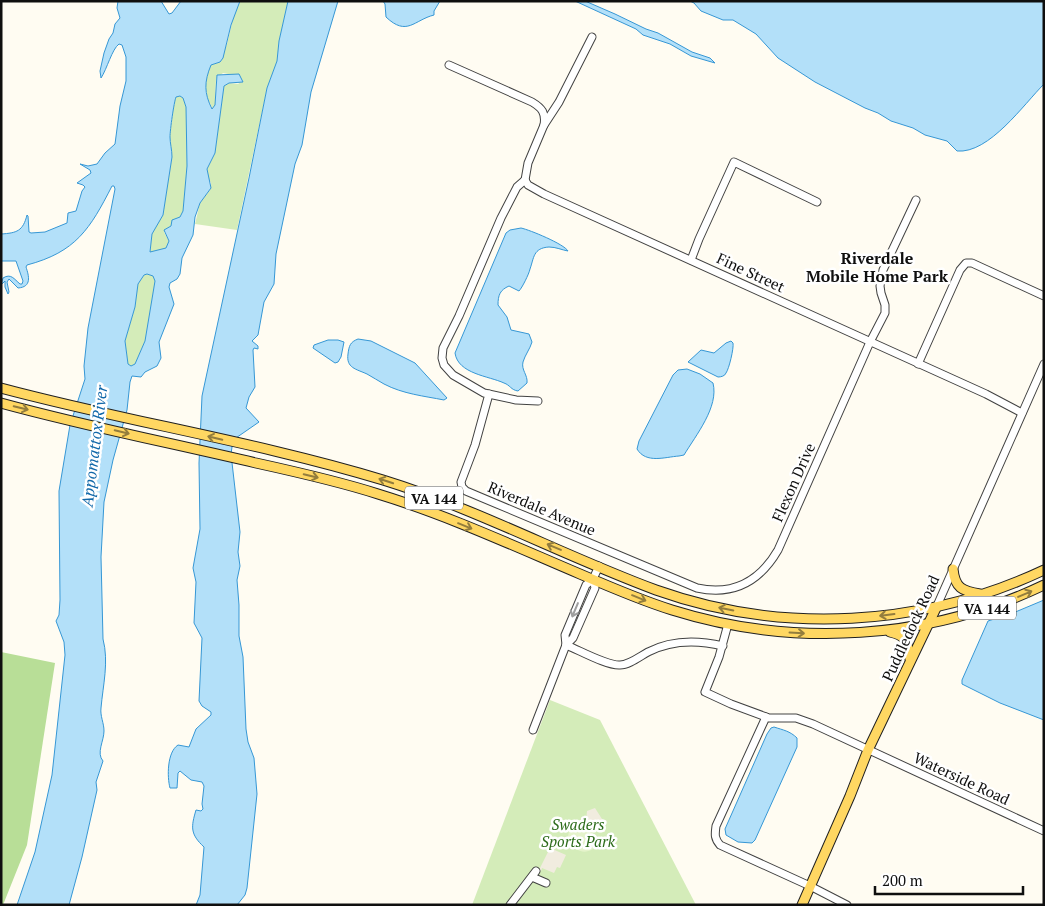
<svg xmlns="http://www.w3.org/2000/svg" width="1045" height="906" viewBox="0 0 1045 906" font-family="'PT Serif',serif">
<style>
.green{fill:#d4ecb9}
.forest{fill:#b8de97}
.pitch{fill:#e5f3cb}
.plaza{fill:#f1ecdf}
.water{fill:#b3e0f9;stroke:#3697d5;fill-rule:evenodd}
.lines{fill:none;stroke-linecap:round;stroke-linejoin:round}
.minor-casing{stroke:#424242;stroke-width:9}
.major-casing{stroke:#202020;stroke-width:11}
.minor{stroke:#fff;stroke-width:7}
.major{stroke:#ffd762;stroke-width:9}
.oneway{stroke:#937d3d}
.oneway2{stroke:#9f9f9f}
.labels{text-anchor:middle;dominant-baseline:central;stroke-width:5;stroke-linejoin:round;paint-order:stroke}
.shield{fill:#fff;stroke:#575757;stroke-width:1}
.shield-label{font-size:14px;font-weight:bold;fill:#0f0f0f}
.street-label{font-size:15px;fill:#0f0f0f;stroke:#fff}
.park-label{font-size:15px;font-style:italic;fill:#2d6c1b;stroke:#fff}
.neighbourhood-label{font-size:16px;font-weight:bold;fill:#0f0f0f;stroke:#fff}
.water-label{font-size:16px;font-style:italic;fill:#1168a9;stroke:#fff}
</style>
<rect width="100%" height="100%" fill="#fffcf2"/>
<!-- green -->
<g class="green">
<path d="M240,1H288L279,41L277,61L267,88L237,230L195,224L200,203L210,190L211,183L207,176V169L215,153L224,86L229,83L239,84L233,75L223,73L216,79L215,105L213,109C204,94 204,82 211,65L220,62L227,44L234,14Z"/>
<path d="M180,96L183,98L186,107L187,166L183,211L180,217L164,232L169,241L166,248L150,253L152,233L163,215L172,157C172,150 170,143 170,137C170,130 174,102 176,97Z"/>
<path d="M147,274L153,276L155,281L145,341L135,364L131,366L128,364L125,341L135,307L138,284L144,275Z"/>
<path d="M550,700L600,720L696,905H472Z"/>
</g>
<!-- forest -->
<path class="forest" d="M1,652L55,663L27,845L3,905H1Z"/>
<!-- pitch -->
<path class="pitch" d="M580,822H584V825C593,832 600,838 593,849C583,855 577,850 569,844H567L569,830Z"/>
<!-- plaza -->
<g class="plaza">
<path d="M595,808L602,819L607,821L604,825L605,832H599L586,821L587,811Z"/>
<path d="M550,848L566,855L560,868L557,867L554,873L542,868L541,871L539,870Z"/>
</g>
<!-- water -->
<g class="water">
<path d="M118,1H161L169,14L172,13L181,1H240L231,25L223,58L220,62L211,65C204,82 204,93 212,109L215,105L217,75L239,74L243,82L229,83L224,86L215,153L207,169L211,188L200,203L195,217L193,235L182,258L180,274L177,279L170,283L169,287L174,304L159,342L161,358L157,366L145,372L141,377L132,376L130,382L127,410L113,460L104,502L101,557L103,639C109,662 103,685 101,708C100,716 104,723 104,731C104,741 96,753 103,761L96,782L97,790L82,857L69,905H17L35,852L52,775L65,655L64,642L56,621L59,615L60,600L59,491L70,425L85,379L84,366L88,328L115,189L114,186H112C90,229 76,252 27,265L26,267C29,276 32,287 18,288L9,279L7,282L9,292L8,294L5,287V281L1,285L3,278C11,273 14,279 20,284H22L23,281L16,261H1V234C17,233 23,231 27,215L28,216L29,232L31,233L45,232L67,223L68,213L76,211L82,191L85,187L83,185L77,183L91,173L90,170L80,164L88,166L97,164L105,153L115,144L120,106L126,81V57L122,45L119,44C112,49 107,69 101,78L100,71L104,53L109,39L113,33L115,24L120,18L117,8ZM180,96L183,98L186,107L187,166L183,211L180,217L172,220L171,226L164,230L169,241L166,248L150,252L152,234L163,215L172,157C172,150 170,143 170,137C170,130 174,102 176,97ZM147,274L153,276L155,281L145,341L135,364L131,366L128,364L125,341L135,307L138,284L144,275Z"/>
<path d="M288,1H338L311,92L302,145L295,164L276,254L274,284L264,302L258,335L252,341L258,346V349L254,348L253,350L255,387L249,397L246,408L259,422L233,440L231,454L240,532L238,552L240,566L237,580L239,605V636L243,657L246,729L248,742L254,758L257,794L247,888L245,895L237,905H196L200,895L204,847C190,834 191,827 196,810L201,811L203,809L202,804L204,786L202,782L191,780L180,771L178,773L177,788H170C167,777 167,752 178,745L189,747L196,729L211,715V712L202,706L199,701L202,638L194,623L196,582L193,568L200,529L199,463L202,396L249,178L267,88L277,61L279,41Z"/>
<path d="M383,1H440L434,11V15C414,20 407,37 386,17L385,4Z"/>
<path d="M575,1H585L615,14L646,29L658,33L692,52L710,58L715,63L691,56L670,44L643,35L636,29Z"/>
<path d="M690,1H1044V84C1024,104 989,154 957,151L947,141L925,135L913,128L891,121L878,113L865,108L815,82L778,58L756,34L733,20H723L701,11L694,3Z"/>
<path d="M521,228C530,230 564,244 568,251C562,250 556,247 549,247C533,248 534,258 530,269C529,274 522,288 519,291L509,286C500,290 498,295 498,305L507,317L511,330L529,334L532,342C530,349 525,355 523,362C521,370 528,375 527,383L518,391C511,390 510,385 504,383C489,376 458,374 455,353L506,233L510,230Z"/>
<path d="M358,339L371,341L415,363L447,398L444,400C424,396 403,394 384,384C378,381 373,377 367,374C356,369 346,368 348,354C349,346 350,342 358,339Z"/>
<path d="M328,340H338L344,342L341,357L338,362L335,363L313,348L314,345Z"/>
<path d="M731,341L733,343C734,348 729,369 726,373C725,376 721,377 718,377L688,362L701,350L714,353L726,343Z"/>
<path d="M687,369L700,374L713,383C719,407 696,435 684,455L679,456C665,457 646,464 637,449L639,441L673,375L678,370Z"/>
<path d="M1044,600V720L1000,703L962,684V680L988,621L1013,613Z"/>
<path d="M774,727C783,730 790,731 797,738V747L755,840L752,843L738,842L726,835L725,829L767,734L771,728Z"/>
</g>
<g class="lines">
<!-- minor casing -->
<g class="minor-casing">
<g id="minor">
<path d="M449,65L532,102C542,108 546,113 544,125"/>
<path d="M525,180L528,185L544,194L986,394L1022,413"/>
<path d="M525,180L517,187L501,218L459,316L443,348L442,358L444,365L453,375L484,393L516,400L538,401"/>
<path d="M525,180L528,163L544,125L559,102L592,37"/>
<path d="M691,260L699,239L734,162L817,202"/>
<path d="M918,364L960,270L966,263H972L1044,296"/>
<path d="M489,394L475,445L461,482L462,487L466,491L697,588C734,596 760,581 778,550L870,342L885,313V305L881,293L880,286L883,270L916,200"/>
<path d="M936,608L1044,364"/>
<path d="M728,624L719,657L705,692L731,704L769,718H796L813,724L1044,831"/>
<path d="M566,645C579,650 607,666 620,665C629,665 639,657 648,652C671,640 698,640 723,646"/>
<path d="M566,645L573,638L595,588L593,579L599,566"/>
<path d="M766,717L716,826C715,834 714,838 720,845L810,886L847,905"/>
<path d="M533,730L566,645L565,635L586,585L593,579"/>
<path d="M532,877L546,883"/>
<path d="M510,905L536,871"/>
</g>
</g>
<!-- major casing -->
<g class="major-casing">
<g id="major">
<path d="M1,388C128,422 258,442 383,480C477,509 564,556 656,590C782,635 923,627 1044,570"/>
<path d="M1,403C85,426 171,443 256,463C297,472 338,481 378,494C447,515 514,546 580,574C610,587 640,600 672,610C793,648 929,640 1044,585"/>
<path d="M953,569C955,588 962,591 980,594"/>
<path d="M890,632C908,636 907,643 910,659"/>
<path d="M802,905L850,796L868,750L936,608"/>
</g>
</g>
<!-- minor -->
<use href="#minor" class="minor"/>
<!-- major -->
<use href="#major" class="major"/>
</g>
<!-- one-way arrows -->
<defs><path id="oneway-shaft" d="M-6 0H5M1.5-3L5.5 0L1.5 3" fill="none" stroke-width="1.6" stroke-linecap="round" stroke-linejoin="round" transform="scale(1.25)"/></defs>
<g class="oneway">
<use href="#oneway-shaft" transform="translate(21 408) rotate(13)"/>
<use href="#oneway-shaft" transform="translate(122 432) rotate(13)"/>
<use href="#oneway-shaft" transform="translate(215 438) rotate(-167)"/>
<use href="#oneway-shaft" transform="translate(311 476) rotate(13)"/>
<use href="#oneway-shaft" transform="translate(386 481) rotate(-162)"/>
<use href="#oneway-shaft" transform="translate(465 526) rotate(22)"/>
<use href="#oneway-shaft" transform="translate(554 547) rotate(-157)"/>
<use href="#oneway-shaft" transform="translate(1025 594) rotate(-23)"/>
<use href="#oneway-shaft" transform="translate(639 598) rotate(22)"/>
<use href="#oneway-shaft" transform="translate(726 609) rotate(-169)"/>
<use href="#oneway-shaft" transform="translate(887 615) rotate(173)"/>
<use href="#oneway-shaft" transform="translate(797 633) rotate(3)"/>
</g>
<use class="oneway2" href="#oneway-shaft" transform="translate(575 610) rotate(113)"/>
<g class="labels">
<!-- shield labels -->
<g class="shield">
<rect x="405" y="486.5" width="58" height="23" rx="4"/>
<rect x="958" y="596.5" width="58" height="23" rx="4"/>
</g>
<g class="shield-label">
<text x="434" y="498">VA 144</text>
<text x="987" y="608">VA 144</text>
</g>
<!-- street labels -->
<g class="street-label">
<text transform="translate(751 272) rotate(25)">Fine Street</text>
<text transform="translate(793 482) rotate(-66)">Flexon Drive</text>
<text transform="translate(542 508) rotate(23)">Riverdale Avenue</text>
<text transform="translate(910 628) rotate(-65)">Puddledock Road</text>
<text transform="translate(962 778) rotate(25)">Waterside Road</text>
</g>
<!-- park labels -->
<g class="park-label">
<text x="578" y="824">Swaders<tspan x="578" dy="17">Sports Park</tspan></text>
</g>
<!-- neighbourhood labels -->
<g class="neighbourhood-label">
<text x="877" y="258">Riverdale<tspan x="877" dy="18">Mobile Home Park</tspan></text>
</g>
<!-- water labels -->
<g class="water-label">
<text transform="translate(94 446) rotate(-83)">Appomattox River</text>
</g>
</g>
<!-- border -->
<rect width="1045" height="906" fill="none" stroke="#0f0f0f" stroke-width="5"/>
<!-- scale -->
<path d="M875 886v8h148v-8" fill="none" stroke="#0f0f0f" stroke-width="2.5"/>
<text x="882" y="886" font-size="15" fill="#0f0f0f" stroke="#ffffff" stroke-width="4" paint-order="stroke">200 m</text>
</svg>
